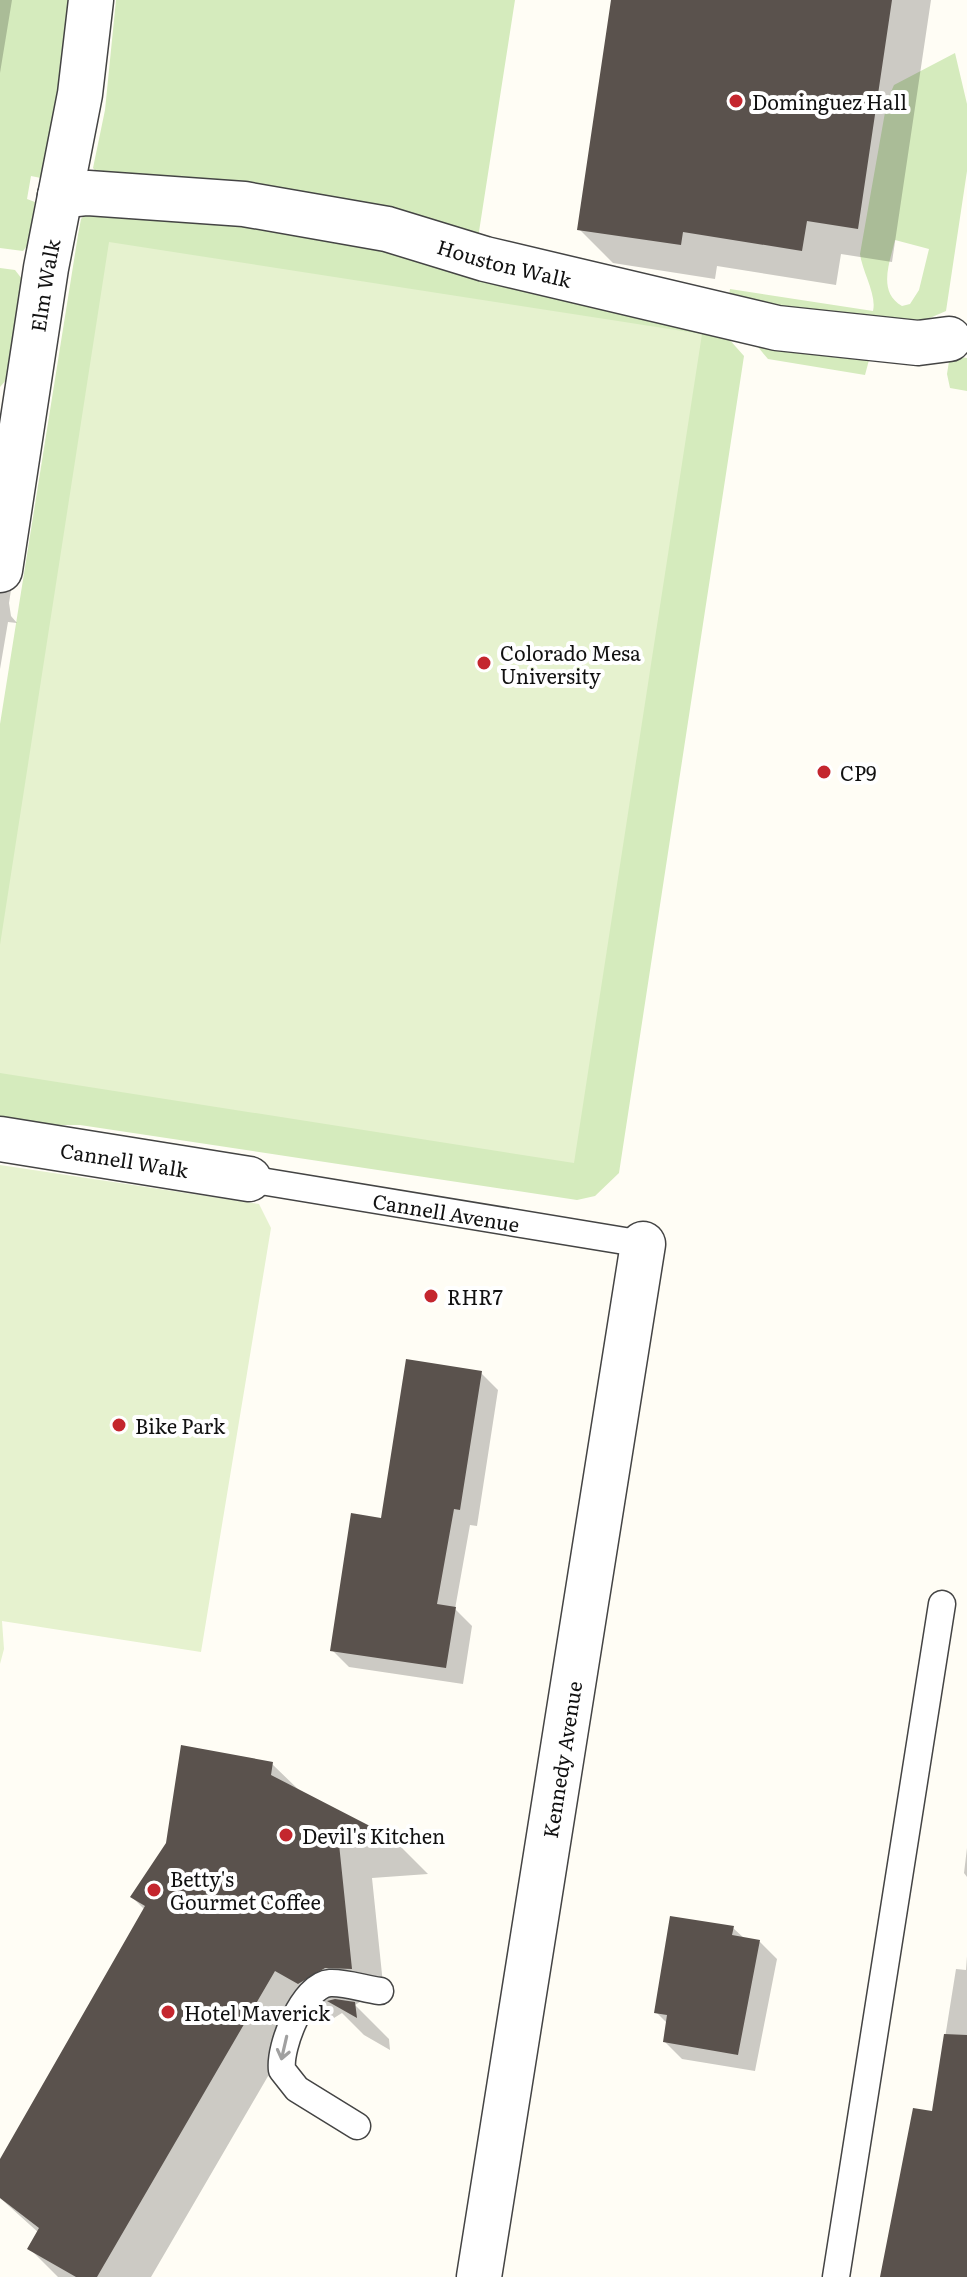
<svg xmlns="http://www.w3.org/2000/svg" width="967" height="2277" viewBox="0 0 967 2277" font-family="Literata,serif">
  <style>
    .green { fill: #d5ebbd; fill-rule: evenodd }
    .pitch { fill: #e6f2cf }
    .shadow { fill: #0003 }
    .building { fill: #5a524d }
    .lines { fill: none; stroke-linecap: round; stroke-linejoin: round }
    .lane-casing { stroke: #444; stroke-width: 29 }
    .street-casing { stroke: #444; stroke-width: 47 }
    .lane { stroke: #fff; stroke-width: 26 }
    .street { stroke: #fff; stroke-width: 44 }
    .oneway { stroke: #a0a0a0 }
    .poi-dot { fill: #c4262e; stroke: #fff; stroke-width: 3 }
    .labels { text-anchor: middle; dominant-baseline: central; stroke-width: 8; stroke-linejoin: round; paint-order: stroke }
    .poi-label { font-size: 20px; fill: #111; stroke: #fff; text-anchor: start }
    .street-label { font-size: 20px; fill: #111; stroke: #fff }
  </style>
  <rect width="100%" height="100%" fill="#fffdf5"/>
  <path class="green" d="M 0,0 L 69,0 L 60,92 L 41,178 L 31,176 L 27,199 L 35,202 L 28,245 L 23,251 L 0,248 Z
    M 116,0 L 515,0 L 478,238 L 101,177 L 93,168 L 105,110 Z
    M 955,53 L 967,104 L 967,171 L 946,311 L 916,324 L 800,313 L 729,297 L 730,289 L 873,311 C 877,295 862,271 860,254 L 887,101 L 894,85 ZM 895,240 L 929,249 L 919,290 L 910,304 L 902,306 C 877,292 890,262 895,240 Z
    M 89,210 L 256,219 L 712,320 L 744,356 L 619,1173 L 595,1196 L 577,1200 L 80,1125 L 37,1125 L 0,1121 L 0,724 L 78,235 L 81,219 Z
    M 0,268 L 15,270 L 22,279 L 7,379 L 0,387 Z
    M 741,327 L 873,345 L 865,375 L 768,359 Z
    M 950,355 L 967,358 L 967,391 L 950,388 L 947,374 Z"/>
  <path class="pitch" d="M 109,242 L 702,334 L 574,1163 L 0,1073 L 0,945 Z
    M 0,1165 L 259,1204 L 271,1228 L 201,1652 L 2,1621 L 4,1649 L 0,1664 Z"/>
  <path class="shadow" d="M 0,0 L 12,0 L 0,73 Z
    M 613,0 L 931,0 L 892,262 L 841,254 L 836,285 L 717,266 L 715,279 L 613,263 L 579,229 Z
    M 0,489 L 23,512 L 9,603 L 11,616 L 17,623 L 8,622 L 0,669 Z
    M 481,1373 L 498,1390 L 477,1526 L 470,1525 L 455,1609 L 472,1626 L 463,1684 L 349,1667 L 332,1650 L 383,1520 Z
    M 272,1764 L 301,1792 L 396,1842 L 428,1874 L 372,1878 L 385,2003 L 360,2002 L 355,2005 L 389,2039 L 390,2050 L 364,2035 L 342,2013 L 334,2018 L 310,2004 L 151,2277 L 58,2277 L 30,2249 L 39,2233 L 0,2198 L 0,2165 L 145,1910 L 132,1897 Z
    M 967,1848 L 967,1877 L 964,1873 Z
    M 733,1928 L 745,1939 L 760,1942 L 777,1959 L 755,2071 L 682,2059 L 665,2042 L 668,2024 L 656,2012 Z
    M 967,1956 L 967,2277 L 882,2277 L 933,2113 L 956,1969 L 966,1970 Z"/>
  <path class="building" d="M 611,0 L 892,0 L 858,229 L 807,221 L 802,251 L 683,232 L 681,245 L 577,230 Z
    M 406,1359 L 482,1371 L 460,1510 L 454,1509 L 437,1604 L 456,1607 L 446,1668 L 330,1651 L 351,1513 L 381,1518 Z
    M 181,1745 L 273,1762 L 271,1775 L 397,1840 L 339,1844 L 352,1969 L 325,1968 L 298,1984 L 275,1971 L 97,2277 L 76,2277 L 27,2249 L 39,2228 L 0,2198 L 0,2159 L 145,1906 L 130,1897 L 166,1843 Z
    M 670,1916 L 734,1926 L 732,1935 L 760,1940 L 738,2055 L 663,2042 L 667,2015 L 654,2013 Z
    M 335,1999 L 355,2002 L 357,2018 L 327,2001 Z
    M 944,2034 L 967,2035 L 967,2277 L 880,2277 L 913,2108 L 932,2111 Z"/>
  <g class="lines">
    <g class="lane-casing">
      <g id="lane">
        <path id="s1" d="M 249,1179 L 643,1244"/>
        <path d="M 357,2126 L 297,2089 L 282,2070 C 279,2047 303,1985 330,1983 C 345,1982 364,1989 380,1991"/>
        <path d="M 836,2277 L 942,1604"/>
      </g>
    </g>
    <g class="street-casing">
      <g id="street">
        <path id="s2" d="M 60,196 L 88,193 L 244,204 L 387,229 L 485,259 L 777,328 L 918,343 L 949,339"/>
        <path id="s3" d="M 0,570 L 46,268 L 80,94 L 91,0"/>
        <path id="s4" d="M 0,1139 L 249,1179"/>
        <path id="s5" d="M 479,2277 L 643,1244"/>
      </g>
    </g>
    <use href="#lane" class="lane"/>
    <use href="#street" class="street"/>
  </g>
  <defs><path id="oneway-shaft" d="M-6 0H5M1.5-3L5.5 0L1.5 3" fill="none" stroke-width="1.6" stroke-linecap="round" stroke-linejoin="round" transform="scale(2)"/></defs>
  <use class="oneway" href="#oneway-shaft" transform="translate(284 2048) rotate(103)"/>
  <g class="poi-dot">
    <circle cx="736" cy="101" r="8"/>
    <circle cx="484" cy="663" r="8"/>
    <circle cx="824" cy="772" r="8"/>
    <circle cx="431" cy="1296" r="8"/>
    <circle cx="119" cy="1425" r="8"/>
    <circle cx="286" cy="1835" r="8"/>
    <circle cx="154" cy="1890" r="8"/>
    <circle cx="168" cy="2012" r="8"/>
  </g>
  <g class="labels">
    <g class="poi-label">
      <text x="752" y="101">Dominguez Hall</text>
      <text x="500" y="652">Colorado Mesa<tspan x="500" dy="23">University</tspan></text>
      <text x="840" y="772">CP9</text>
      <text x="447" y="1296">RHR7</text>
      <text x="135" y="1425">Bike Park</text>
      <text x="302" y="1835">Devil's Kitchen</text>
      <text x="170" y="1878">Betty's<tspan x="170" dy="23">Gourmet Coffee</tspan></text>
      <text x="184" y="2012">Hotel Maverick</text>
    </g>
    <g class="street-label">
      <text stroke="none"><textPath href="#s2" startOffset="452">Houston Walk</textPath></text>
      <text stroke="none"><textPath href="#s3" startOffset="288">Elm Walk</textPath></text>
      <text stroke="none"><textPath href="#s4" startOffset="126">Cannell Walk</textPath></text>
      <text stroke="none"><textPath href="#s1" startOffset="200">Cannell Avenue</textPath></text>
      <text stroke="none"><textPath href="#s5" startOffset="524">Kennedy Avenue</textPath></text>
    </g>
  </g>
</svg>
